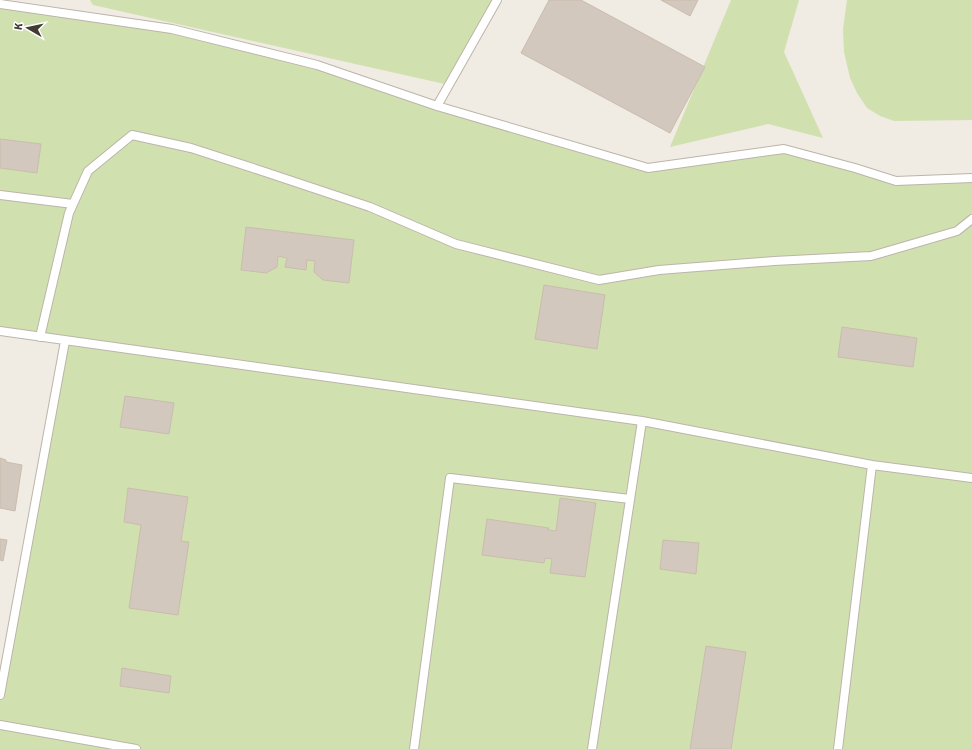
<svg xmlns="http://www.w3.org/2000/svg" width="972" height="749" viewBox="0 0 972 749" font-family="Signika,sans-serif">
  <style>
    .green { fill: #d0e1af }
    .building { fill: #d3c8bd; stroke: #cabcae }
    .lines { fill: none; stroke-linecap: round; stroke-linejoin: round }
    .lane-casing { stroke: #bdb4aa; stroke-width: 10 }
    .lane { stroke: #fff; stroke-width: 8 }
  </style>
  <rect width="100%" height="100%" fill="#f0ebe3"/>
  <path class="green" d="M 90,0 L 497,0 L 449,85 L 93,5 Z
    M 731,0 L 799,0 L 784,52 L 823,138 L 768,124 L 670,147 Z
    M 847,0 L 972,0 L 972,120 L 894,121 L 880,116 L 867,108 L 857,93 L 850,78 L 844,52 L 843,29 Z
    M 0,4 L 172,29 L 317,65 L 648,168 L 784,149 L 896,181 L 972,178 L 972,749 L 0,749 L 0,695 L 65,341 L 0,331 Z"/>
  <path class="building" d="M 549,0 L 581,0 L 705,67 L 670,133 L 521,53 Z
    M 661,0 L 698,0 L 690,16 Z
    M 0,139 L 41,144 L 37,173 L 0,168 Z
    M 246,227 L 354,240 L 349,283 L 323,280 L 314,272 L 315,261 L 307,260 L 306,270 L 285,267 L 287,258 L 278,256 L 277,267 L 266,273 L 241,270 Z
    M 544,285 L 605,295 L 597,349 L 535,339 Z
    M 842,327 L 917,338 L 913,367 L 838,357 Z
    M 125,396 L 174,403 L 169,434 L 120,427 Z
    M 0,458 L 6,460 L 6,462 L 22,465 L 15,511 L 0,508 Z
    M 128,488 L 188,497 L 181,541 L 189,542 L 178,615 L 129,608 L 141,525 L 124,522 Z
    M 560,498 L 596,503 L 585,577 L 550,573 L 552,559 L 545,558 L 544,563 L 482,555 L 487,519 L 549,528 L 548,530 L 556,531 Z
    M 0,539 L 7,540 L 3,561 L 0,560 Z
    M 663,540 L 699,543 L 696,574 L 660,569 Z
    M 706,646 L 746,652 L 731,749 L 690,749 Z
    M 122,668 L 171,676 L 169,693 L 120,686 Z"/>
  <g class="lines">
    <g class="lane-casing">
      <path id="lane" d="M 0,4 L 172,29 L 317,65 L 437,106 L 648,168 L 784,149 L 855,168 L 896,181 L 972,178
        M 437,106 L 497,0
        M 0,195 L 73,204
        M 0,331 L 642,421 L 872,465 L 972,478
        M 40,337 L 69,213 L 88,171 L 132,135 L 191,148 L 262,171 L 370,207 L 456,244 L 599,280 L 659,270 L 774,261 L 871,256 L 957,231 L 972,219
        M 0,695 L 65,341
        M 0,725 L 136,749
        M 414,749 L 450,478 L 630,499
        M 592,749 L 642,421
        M 838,749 L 872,465"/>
    </g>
    <use href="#lane" class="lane"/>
  </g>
  <g transform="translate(28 28) rotate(279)" stroke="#ffffff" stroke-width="3" paint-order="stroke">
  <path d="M0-3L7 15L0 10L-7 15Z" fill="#413b34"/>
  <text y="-6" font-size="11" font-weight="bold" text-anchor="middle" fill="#413b34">K</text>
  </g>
</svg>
